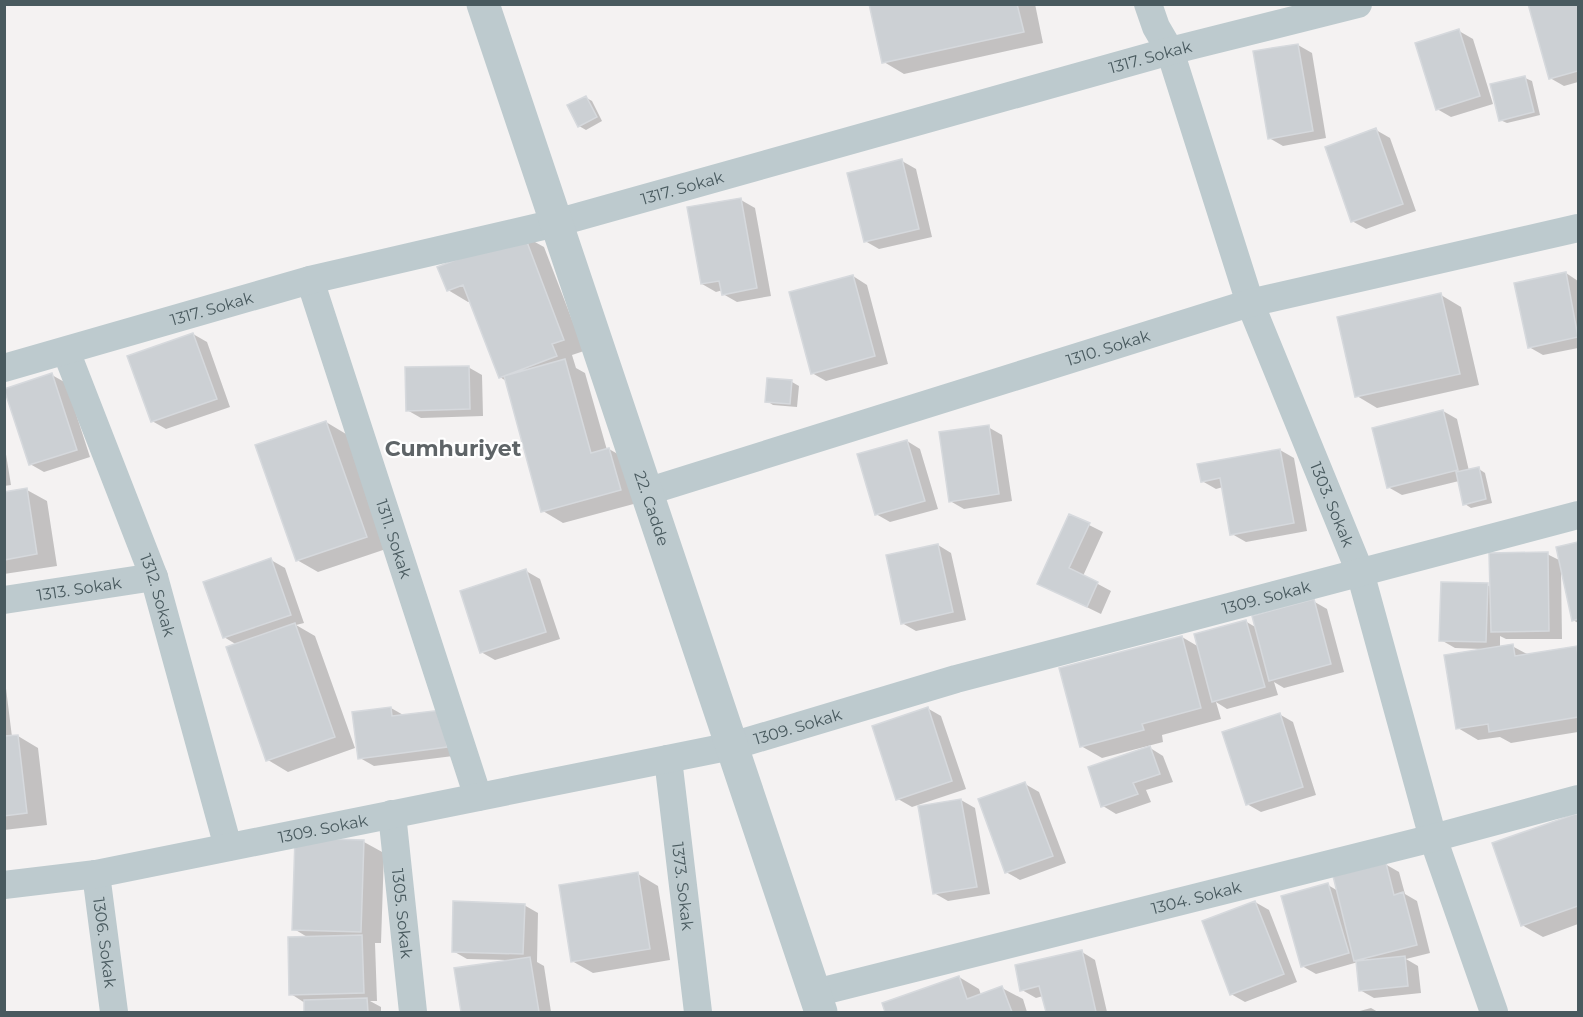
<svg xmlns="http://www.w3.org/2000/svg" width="1583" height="1017" viewBox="0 0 1583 1017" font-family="Montserrat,sans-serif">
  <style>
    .shadow { fill: #0003 }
    .building { fill: #ccd0d4; stroke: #d6d9dd; stroke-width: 1.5 }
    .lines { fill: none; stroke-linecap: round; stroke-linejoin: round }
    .minor { stroke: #bdcace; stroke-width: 28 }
    .tertiary { stroke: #bdcace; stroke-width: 33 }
    .labels { text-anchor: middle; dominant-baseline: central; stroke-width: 4.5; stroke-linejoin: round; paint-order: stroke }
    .street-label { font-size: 16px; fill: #495a5f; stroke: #fff }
    .district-label { font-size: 22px; font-weight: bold; fill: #5e6467; stroke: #fff }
  </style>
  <rect width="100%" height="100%" fill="#f4f2f2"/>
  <path class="shadow" d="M 871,4 L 1035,4 L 1043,43 L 904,74 L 884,62 Z
    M 1531,4 L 1578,4 L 1578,82 L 1564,86 L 1550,78 Z
    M 1459,31 L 1473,39 L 1493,104 L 1451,117 L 1437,109 Z
    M 1298,45 L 1312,53 L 1326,138 L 1283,146 L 1269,138 Z
    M 1525,78 L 1532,81 L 1540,115 L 1507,123 L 1500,120 Z
    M 585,97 L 592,101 L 602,121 L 586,130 L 579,126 Z
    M 1376,130 L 1390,138 L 1416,211 L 1366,229 L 1352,221 Z
    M 902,161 L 916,169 L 932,237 L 879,249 L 865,241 Z
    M 741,200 L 755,208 L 771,296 L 737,302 L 723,294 L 723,290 L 716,292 L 702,284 Z
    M 524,236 L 544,247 L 584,351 L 572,355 L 576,368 L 585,373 L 607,450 L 609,449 L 630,461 L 641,502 L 563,523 L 543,511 L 506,381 L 500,377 L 471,301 L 468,302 L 448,290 Z
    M 1566,273 L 1578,281 L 1578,348 L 1543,355 L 1529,347 Z
    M 853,276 L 867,285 L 888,364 L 826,381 L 812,373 Z
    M 1441,295 L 1461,307 L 1479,385 L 1377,408 L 1357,396 Z
    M 193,334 L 207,342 L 230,407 L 166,429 L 152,421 Z
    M 468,367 L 482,375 L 483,416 L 421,418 L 407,410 Z
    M 52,375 L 66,383 L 90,457 L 44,472 L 30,464 Z
    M 769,379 L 792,382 L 799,386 L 797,407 L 773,405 L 767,401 Z
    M 1443,411 L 1457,419 L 1469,471 L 1479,469 L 1485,473 L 1492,503 L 1471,508 L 1465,504 L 1459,481 L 1402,495 L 1388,487 Z
    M 326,422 L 346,434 L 386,549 L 318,572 L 297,560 Z
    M 988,427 L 1002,435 L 1012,501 L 964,509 L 950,501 Z
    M 907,441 L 920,449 L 938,509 L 890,522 L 876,514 Z
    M 4,442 L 11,485 L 4,486 Z
    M 1280,450 L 1294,458 L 1307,531 L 1246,542 L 1232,534 L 1223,487 L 1216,489 L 1202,481 Z
    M 27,490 L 47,501 L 57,566 L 4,574 L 4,493 Z
    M 1089,525 L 1103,532 L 1083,576 L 1111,591 L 1101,614 L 1039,584 Z
    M 1578,543 L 1578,623 L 1573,620 L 1561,571 L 1562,639 L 1506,639 L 1500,636 L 1500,648 L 1512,646 L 1529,655 L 1576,648 L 1578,649 L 1578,732 L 1511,743 L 1500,737 L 1478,740 L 1458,728 L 1482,649 L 1455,648 L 1441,640 L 1487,585 L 1491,587 L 1547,554 L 1561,561 L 1558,548 Z
    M 938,545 L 951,553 L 966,620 L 916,631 L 902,623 Z
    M 271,560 L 285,568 L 304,623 L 296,625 L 315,636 L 355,748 L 288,772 L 268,760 L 237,645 L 224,637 Z
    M 526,571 L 540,579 L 560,639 L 495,660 L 481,652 Z
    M 1313,601 L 1327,609 L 1344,672 L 1284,688 L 1274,682 L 1278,695 L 1227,709 L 1216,702 L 1221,719 L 1162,735 L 1163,742 L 1102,758 L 1081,746 L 1182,637 L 1199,647 L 1245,621 L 1257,628 Z
    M 4,672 L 12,737 L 18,736 L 38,748 L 47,825 L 4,830 Z
    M 391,708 L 405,716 L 461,755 L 374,766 L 360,758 Z
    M 927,708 L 941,716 L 966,789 L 912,807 L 898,799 Z
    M 1279,714 L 1293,722 L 1316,795 L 1261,812 L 1247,804 Z
    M 1147,746 L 1163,756 L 1173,782 L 1146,790 L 1151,802 L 1116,814 L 1103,806 L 1148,748 Z
    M 1025,784 L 1039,792 L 1066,863 L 1020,880 L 1006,872 Z
    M 961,800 L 975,808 L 990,894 L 948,901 L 934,893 Z
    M 1578,815 L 1578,924 L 1543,937 L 1522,925 L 1494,844 Z
    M 364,842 L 384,853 L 381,943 L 375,943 L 377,1001 L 370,1001 L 381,1007 L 381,1012 L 306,1012 L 305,1003 L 291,994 L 309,938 L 294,929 Z
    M 1385,864 L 1399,872 L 1405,894 L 1417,901 L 1430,953 L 1406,959 L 1418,966 L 1421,993 L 1374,998 L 1360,990 L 1358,962 L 1316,974 L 1302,966 L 1328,885 L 1338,891 Z
    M 638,874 L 658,886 L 670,960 L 593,973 L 572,961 Z
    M 1255,902 L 1269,910 L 1297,982 L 1245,1002 L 1231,994 Z
    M 524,905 L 538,913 L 537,962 L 544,966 L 551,1012 L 463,1012 L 456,970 L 507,962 L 507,960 L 467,959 L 453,951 Z
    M 1082,952 L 1095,960 L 1107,1012 L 1047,1012 L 1043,996 L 1036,998 L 1022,990 Z
    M 959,977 L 979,989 L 981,995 L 1002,988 L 1023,999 L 1027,1012 L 887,1012 L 884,1004 Z
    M 1371,1008 L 1378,1012 L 1356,1012 Z"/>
  <path class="building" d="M 869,4 L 1017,4 L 1024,32 L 882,63 Z
    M 1528,4 L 1578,4 L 1578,71 L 1549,79 Z
    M 1459,29 L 1480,96 L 1436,110 L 1415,43 Z
    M 1298,44 L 1313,131 L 1268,139 L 1253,51 Z
    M 1525,76 L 1534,112 L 1499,121 L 1490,84 Z
    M 586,96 L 597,117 L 578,127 L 567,105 Z
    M 1376,128 L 1403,204 L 1351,222 L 1325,147 Z
    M 902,159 L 919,229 L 864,242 L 847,173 Z
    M 741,198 L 757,288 L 722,295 L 719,281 L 701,284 L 687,207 Z
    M 524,234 L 564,340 L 552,344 L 557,356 L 499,378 L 463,285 L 447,291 L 437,267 Z
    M 1566,272 L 1578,337 L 1528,348 L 1514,283 Z
    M 853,275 L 875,356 L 811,374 L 789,292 Z
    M 1441,293 L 1460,374 L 1355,397 L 1337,317 Z
    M 193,333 L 217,399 L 151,422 L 127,356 Z
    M 565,359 L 591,453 L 609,448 L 621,490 L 541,512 L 504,376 Z
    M 469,366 L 470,409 L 406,411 L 405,367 Z
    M 52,373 L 77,450 L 29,465 L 4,389 Z
    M 767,378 L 792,380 L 790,404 L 765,402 Z
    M 1443,410 L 1458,470 L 1387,488 L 1372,428 Z
    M 326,421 L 367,537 L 296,561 L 255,445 Z
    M 989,425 L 999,494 L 949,502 L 939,432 Z
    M 907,440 L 925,501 L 875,515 L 857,454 Z
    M 1280,449 L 1294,523 L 1230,535 L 1220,478 L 1201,482 L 1197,464 Z
    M 1479,467 L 1486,499 L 1463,505 L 1456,472 Z
    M 27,488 L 37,554 L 4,560 L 4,492 Z
    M 1069,514 L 1090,523 L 1069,568 L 1098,582 L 1087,607 L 1037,584 Z
    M 1578,542 L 1578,619 L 1572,621 L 1556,547 Z
    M 938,544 L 953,612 L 901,624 L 886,555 Z
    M 1548,552 L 1549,631 L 1491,632 L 1489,553 Z
    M 271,558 L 291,615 L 223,638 L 203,582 Z
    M 526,569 L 546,632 L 480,653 L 460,591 Z
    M 1441,582 L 1488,583 L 1486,642 L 1439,641 Z
    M 1314,599 L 1331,664 L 1269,681 L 1252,616 Z
    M 1246,620 L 1265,687 L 1212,702 L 1194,634 Z
    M 295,623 L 335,737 L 266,761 L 226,647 Z
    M 1182,636 L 1201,708 L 1142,724 L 1144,730 L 1080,747 L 1059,668 Z
    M 1513,644 L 1515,656 L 1577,646 L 1578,658 L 1578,717 L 1489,732 L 1488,724 L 1456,729 L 1444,655 Z
    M 391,707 L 392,716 L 442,710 L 447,747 L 358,759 L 352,712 Z
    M 928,707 L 952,781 L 896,800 L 872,726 Z
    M 1280,713 L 1303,787 L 1246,805 L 1222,732 Z
    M 18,735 L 27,813 L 4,816 L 4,736 Z
    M 1150,746 L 1160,774 L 1133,783 L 1138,794 L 1101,807 L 1088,767 Z
    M 1025,782 L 1053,856 L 1005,873 L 978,799 Z
    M 961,799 L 977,887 L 933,894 L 918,806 Z
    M 1578,813 L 1578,906 L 1521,926 L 1492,843 Z
    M 295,838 L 364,840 L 361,932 L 292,930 Z
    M 1386,863 L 1394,895 L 1403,892 L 1417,945 L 1354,961 L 1333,876 Z
    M 638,872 L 650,949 L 571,962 L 559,885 Z
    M 1328,883 L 1349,953 L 1301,967 L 1281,896 Z
    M 453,901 L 525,904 L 523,954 L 452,952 Z
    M 1255,901 L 1284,974 L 1230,995 L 1202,921 Z
    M 362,935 L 364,993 L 289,995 L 288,937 Z
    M 1082,950 L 1096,1012 L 1046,1012 L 1039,986 L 1020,991 L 1015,965 Z
    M 1405,956 L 1408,986 L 1359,991 L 1356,961 Z
    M 530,957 L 539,1012 L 461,1012 L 454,968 Z
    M 959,976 L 967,999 L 1002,986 L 1012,1012 L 885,1012 L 882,1003 Z
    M 367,998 L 368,1012 L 304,1012 L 304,1000 Z"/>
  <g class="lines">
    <g class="minor">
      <path id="s1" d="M 1148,4 L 1156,27 L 1170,51 L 1250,303 L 1360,572 L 1433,838 L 1494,1012"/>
      <path id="s2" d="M 310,280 L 478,797"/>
      <path id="s3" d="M 66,351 L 154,577 L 228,847"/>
      <path id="s4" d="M 4,368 L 310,280 L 556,223 L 1170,51 L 1358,4"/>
      <path id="s5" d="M 646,492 L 1250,303 L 1578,228"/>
      <path id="s6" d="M 4,600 L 154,577"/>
      <path id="s7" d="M 668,759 L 698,1012"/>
      <path id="s8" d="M 392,814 L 413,1012"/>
      <path id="s9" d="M 96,874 L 114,1012"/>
      <path id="s10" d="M 4,885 L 96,874 L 732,746 L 956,679 L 1578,515"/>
      <path id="s11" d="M 815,993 L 1433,838 L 1578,799"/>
    </g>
    <path class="tertiary" id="s12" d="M 483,4 L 821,1012"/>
  </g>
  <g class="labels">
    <g class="street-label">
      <text stroke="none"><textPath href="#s4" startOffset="1188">1317. Sokak</textPath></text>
      <text stroke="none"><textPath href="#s4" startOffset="702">1317. Sokak</textPath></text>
      <text stroke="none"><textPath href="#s4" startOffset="216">1317. Sokak</textPath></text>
      <text stroke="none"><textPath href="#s5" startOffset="484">1310. Sokak</textPath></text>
      <text stroke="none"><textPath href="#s1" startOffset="534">1303. Sokak</textPath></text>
      <text stroke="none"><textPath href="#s12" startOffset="532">22. Cadde</textPath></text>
      <text stroke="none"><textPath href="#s2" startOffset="272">1311. Sokak</textPath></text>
      <text stroke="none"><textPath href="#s6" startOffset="76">1313. Sokak</textPath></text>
      <text stroke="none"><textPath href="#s3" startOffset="261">1312. Sokak</textPath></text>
      <text stroke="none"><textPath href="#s10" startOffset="1296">1309. Sokak</textPath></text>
      <text stroke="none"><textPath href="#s10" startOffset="810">1309. Sokak</textPath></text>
      <text stroke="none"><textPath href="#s10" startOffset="324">1309. Sokak</textPath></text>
      <text stroke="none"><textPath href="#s7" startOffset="128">1373. Sokak</textPath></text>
      <text stroke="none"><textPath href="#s11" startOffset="393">1304. Sokak</textPath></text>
      <text stroke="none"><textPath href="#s8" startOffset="100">1305. Sokak</textPath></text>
      <text stroke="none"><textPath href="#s9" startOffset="69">1306. Sokak</textPath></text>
    </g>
    <g class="district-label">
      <text x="453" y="448">Cumhuriyet</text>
    </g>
  </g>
  <rect width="1583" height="1017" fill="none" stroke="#495a5f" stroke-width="12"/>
</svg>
